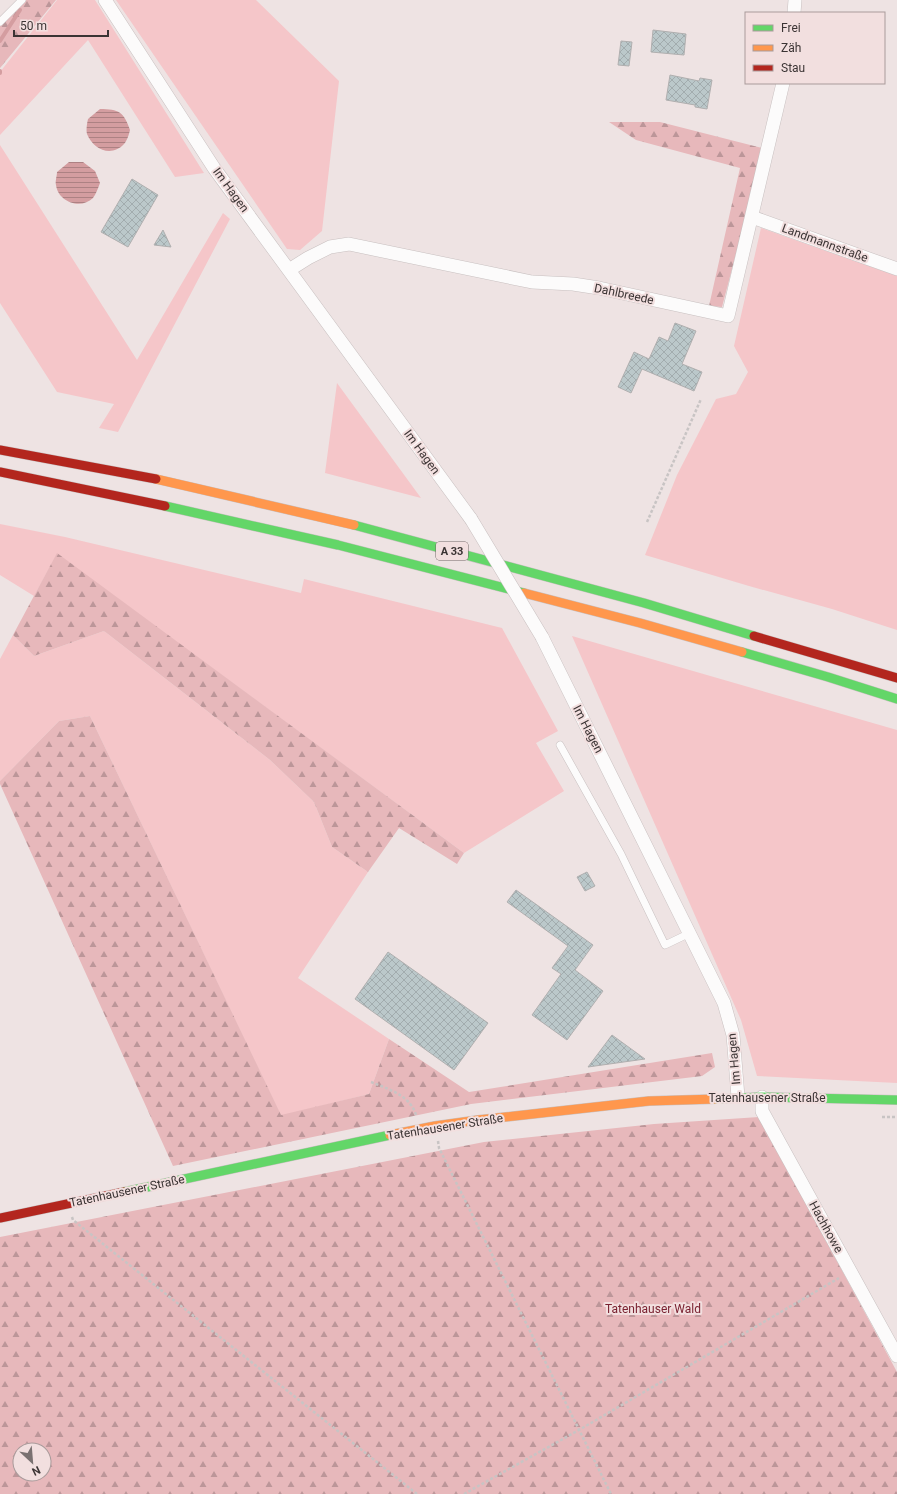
<svg xmlns="http://www.w3.org/2000/svg" width="897" height="1494" viewBox="0 0 897 1494" font-family="Roboto,sans-serif">
  <style>
    .grass { fill: #f5c6c9 }
    .forest { fill: url(#forest-firs); fill-rule: evenodd }
    .water { fill: url(#water-rules) }
    .lines { fill: none; stroke-linecap: round; stroke-linejoin: round }
    .stream { stroke: #d49da0; stroke-width: 4 }
    .building { fill: url(#building-cross-hatch); stroke: #b0afaf }
    .lane-casing { stroke: #c8c0c0; stroke-width: 8 }
    .street-casing { stroke: #c8c0c0; stroke-width: 14 }
    .fast-casing { stroke: #c8c0c0; stroke-width: 10 }
    .slow-casing { stroke: #c8c0c0; stroke-width: 10 }
    .jam-casing { stroke: #c8c0c0; stroke-width: 10 }
    .path { stroke: #c8c4c4; stroke-width: 2.5; stroke-dasharray: 3 2; stroke-linecap: butt }
    .lane { stroke: #fcfbfb; stroke-width: 7 }
    .street { stroke: #fcfbfb; stroke-width: 13 }
    .fast { stroke: #63d668; stroke-width: 9 }
    .slow { stroke: #ff974d; stroke-width: 9 }
    .jam { stroke: #b3261e; stroke-width: 9 }
    .street-bridge-casing { stroke: #c8c0c0; stroke-width: 14; stroke-linecap: butt }
    .street-bridge { stroke: #fcfbfb; stroke-width: 13 }
    .labels { text-anchor: middle; dominant-baseline: central; stroke-width: 4; stroke-linejoin: round; paint-order: stroke }
    .shield { fill: #f2dfdf; stroke: #726767; stroke-width: 1 }
    .shield-label { font-size: 11px; font-weight: bold; fill: #3b3434 }
    .street-label { font-size: 12px; fill: #3b3434; stroke: #f2dfdf }
    .park-label { font-size: 12px; fill: #7a2231; stroke: #f2dfdf }
  </style>
  <defs>
    <pattern id="forest-firs" width="22" height="20" patternUnits="userSpaceOnUse"><rect width="22" height="20" fill="#e7b8bb"/><path d="M5 1l3.5 6h-7zM16 11l3.5 6h-7z" fill="#bc9699"/></pattern>
    <pattern id="water-rules" width="6" height="5" patternUnits="userSpaceOnUse"><rect width="6" height="5" fill="#d49da0"/><path d="M0 2.5h6" fill="none" stroke="#ad8183"/></pattern>
    <pattern id="building-cross-hatch" width="8" height="8" patternUnits="userSpaceOnUse"><rect width="8" height="8" fill="#bbc8ca"/><path d="M0 0l8 8M0 8l8-8" fill="none" stroke="#a2acae"/></pattern>
  </defs>
  <rect width="100%" height="100%" fill="#eee3e3"/>
  <path class="grass" d="M 57,0 L 95,0 L 204,173 L 175,177 L 88,40 L 0,135 L 0,72 Z
    M 116,0 L 256,0 L 339,81 L 322,231 L 300,250 L 287,249 Z
    M 0,145 L 137,360 L 223,213 L 230,219 L 118,432 L 99,428 L 114,404 L 57,392 L 0,303 Z
    M 761,228 L 897,276 L 897,630 L 832,609 L 749,586 L 645,555 L 677,475 L 716,399 L 736,394 L 748,372 L 734,346 Z
    M 337,383 L 421,498 L 325,473 Z
    M 0,524 L 65,537 L 301,593 L 304,579 L 502,628 L 558,731 L 536,743 L 564,791 L 464,853 L 57,554 L 34,596 L 0,575 Z
    M 104,631 L 270,760 L 314,802 L 332,847 L 368,872 L 298,978 L 389,1039 L 369,1094 L 281,1116 L 90,716 L 59,721 L 0,781 L 0,659 L 13,635 L 34,656 Z
    M 572,636 L 897,730 L 897,1083 L 757,1076 L 741,1020 Z"/>
  <path class="forest" d="M 25,0 L 56,0 L 0,68 L 0,25 Z
    M 609,122 L 660,122 L 762,148 L 758,170 L 722,307 L 709,306 L 740,168 L 636,140 Z
    M 57,553 L 464,853 L 457,864 L 399,828 L 368,872 L 332,847 L 314,802 L 270,760 L 104,631 L 34,656 L 13,635 Z
    M 90,716 L 281,1115 L 369,1094 L 389,1039 L 469,1092 L 712,1053 L 715,1067 L 702,1076 L 471,1104 L 173,1166 L 0,784 L 0,781 L 59,721 Z
    M 759,1117 L 897,1372 L 897,1494 L 0,1494 L 0,1237 L 484,1142 L 654,1124 ZM 20,1450 L 44,1450 L 44,1474 L 20,1474 Z"/>
  <path class="water" d="M 100,109 C 119,109 124,112 130,130 C 129,134 127,141 124,144 C 111,158 93,149 87,134 C 86,130 87,123 88,119 Z
    M 69,162 L 83,162 L 95,171 L 100,183 C 98,188 96,194 93,198 C 81,210 58,202 56,185 C 55,181 57,176 57,172 Z"/>
  <g class="lines">
    <path class="stream" d="M 0,41 L 20,10
      M 0,71 L 0,73"/>
  </g>
  <path class="building" d="M 653,30 L 686,34 L 684,55 L 651,52 Z
    M 621,41 L 632,42 L 629,66 L 618,65 Z
    M 670,75 L 699,81 L 700,78 L 712,80 L 707,109 L 695,107 L 695,105 L 666,100 Z
    M 132,179 L 158,195 L 128,247 L 101,232 Z
    M 163,230 L 171,247 L 154,245 Z
    M 675,323 L 696,331 L 682,364 L 702,372 L 694,391 L 642,369 L 631,393 L 618,387 L 634,352 L 649,359 L 659,337 L 668,341 Z
    M 587,872 L 595,886 L 585,891 L 577,877 Z
    M 516,890 L 593,945 L 575,970 L 603,991 L 567,1040 L 532,1015 L 561,974 L 552,968 L 568,946 L 507,902 Z
    M 388,952 L 488,1023 L 454,1070 L 355,999 Z
    M 612,1035 L 645,1059 L 588,1067 Z"/>
  <g class="lines">
    <g class="lane-casing">
      <path id="lane" d="M 0,22 L 22,0
        M 560,745 L 621,854 L 665,945 L 690,933"/>
    </g>
    <g class="street-casing">
      <path id="street" d="M 105,0 L 214,168 L 471,519
        M 794,13 L 795,0
        M 752,217 L 897,269
        M 289,270 L 308,258 L 330,247 L 349,244 L 532,282 L 573,284 L 599,288 L 728,316 L 783,83
        M 542,637 L 724,1003 L 733,1035 L 738,1097
        M 762,1097 L 762,1111 L 897,1356"/>
    </g>
    <g class="fast-casing">
      <path id="fast" d="M 165,506 L 338,545 L 524,593
        M 354,525 L 644,603 L 754,636
        M 742,652 L 828,677 L 897,699
        M 716,1099 L 762,1097 L 897,1100
        M 124,1192 L 390,1135"/>
    </g>
    <g class="slow-casing">
      <path id="slow" d="M 156,479 L 354,525
        M 524,593 L 640,623 L 742,652
        M 390,1135 L 435,1126 L 478,1120 L 649,1101 L 716,1099"/>
    </g>
    <g class="jam-casing">
      <path id="jam" d="M 0,450 L 156,479
        M 0,472 L 165,506
        M 754,636 L 897,678
        M 0,1218 L 124,1192"/>
    </g>
    <path class="path" d="M 647,522 L 701,399
      M 371,1082 C 388,1089 410,1095 416,1115
      M 882,1117 L 897,1117
      M 438,1141 L 439,1148 L 611,1494
      M 72,1217 L 73,1220 L 417,1494
      M 464,1494 L 579,1430 L 839,1278"/>
    <use href="#lane" class="lane"/>
    <use href="#street" class="street"/>
    <use href="#fast" class="fast"/>
    <use href="#slow" class="slow"/>
    <use href="#jam" class="jam"/>
    <g class="street-bridge-casing">
      <path id="street-bridge" d="M 471,519 L 542,637"/>
    </g>
    <use href="#street-bridge" class="street-bridge"/>
  </g>
  <g class="labels">
    <rect class="shield" x="436" y="542" width="32" height="18" rx="3"/>
    <g class="shield-label">
      <text x="452" y="551">A 33</text>
    </g>
    <g class="street-label">
      <text transform="translate(231 190) rotate(54)">Im Hagen</text>
      <text transform="translate(825 243) rotate(20)">Landmannstraße</text>
      <text transform="translate(624 294) rotate(12)">Dahlbreede</text>
      <text transform="translate(422 452) rotate(54)">Im Hagen</text>
      <text transform="translate(588 729) rotate(63)">Im Hagen</text>
      <text transform="translate(734 1059) rotate(-95)">Im Hagen</text>
      <text x="767" y="1098">Tatenhausener Straße</text>
      <text transform="translate(445 1127) rotate(-9)">Tatenhausener Straße</text>
      <text transform="translate(127 1191) rotate(-12)">Tatenhausener Straße</text>
      <text transform="translate(826 1227) rotate(61)">Hachhowe</text>
    </g>
    <g class="park-label">
      <text x="653" y="1309">Tatenhauser Wald</text>
    </g>
  </g>
  <rect x="745" y="12" width="140" height="72" fill="#f2dfdf" stroke="#a99b9b"/>
  <rect x="753" y="25" width="20" height="6" fill="#63d668" stroke="#a99b9b"/>
  <text x="781" y="32" font-size="12" fill="#3b3434">Frei</text>
  <rect x="753" y="45" width="20" height="6" fill="#ff974d" stroke="#a99b9b"/>
  <text x="781" y="52" font-size="12" fill="#3b3434">Zäh</text>
  <rect x="753" y="65" width="20" height="6" fill="#b3261e" stroke="#a99b9b"/>
  <text x="781" y="72" font-size="12" fill="#3b3434">Stau</text>
  <g transform="translate(32 1462) rotate(154)"><circle r="19" fill="#f2dfdf" stroke="#a99b9b"/>
  <path d="M0-3L7 15L0 10L-7 15Z" fill="#7a7171"/>
  <text y="-6" font-size="11" font-weight="bold" text-anchor="middle" fill="#3b3434">N</text>
  </g>
  <path d="M14 30v6h94v-6" fill="none" stroke="#3b3434" stroke-width="2"/>
  <text x="20" y="30" font-size="12" fill="#3b3434" stroke="#f2dfdf" stroke-width="3" paint-order="stroke">50 m</text>
</svg>
